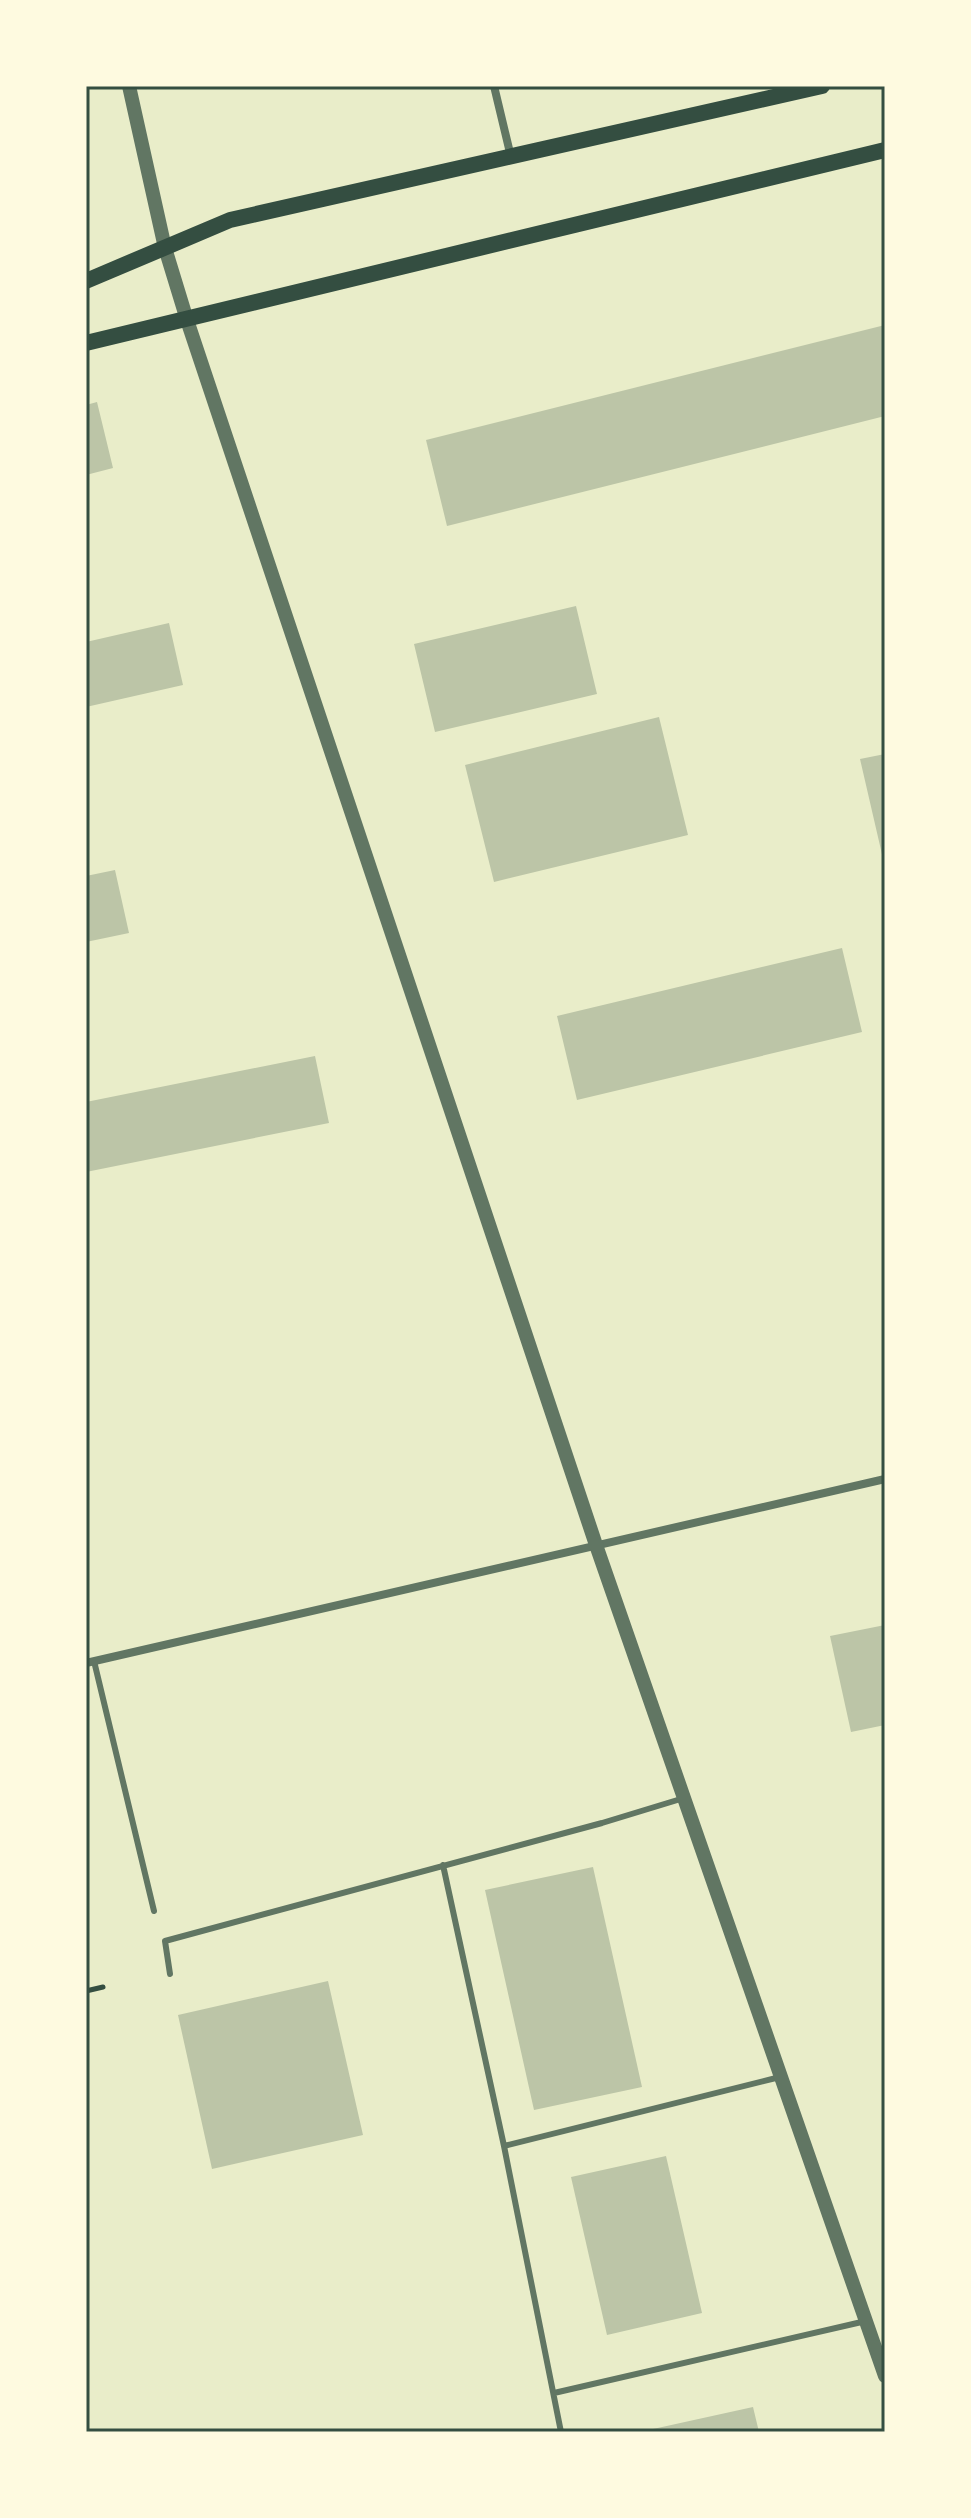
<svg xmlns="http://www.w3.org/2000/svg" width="971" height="2518" viewBox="0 0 971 2518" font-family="Raleway,sans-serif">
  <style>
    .building { fill: #bcc5a7 }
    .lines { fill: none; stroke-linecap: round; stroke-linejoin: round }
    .path { stroke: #344e41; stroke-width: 5 }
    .service { stroke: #617663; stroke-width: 6 }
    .minor { stroke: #617663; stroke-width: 8 }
    .tertiary { stroke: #617663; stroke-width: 14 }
    .secondary { stroke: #344e41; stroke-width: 16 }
    .neatline { fill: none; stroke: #344e41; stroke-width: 3 }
  </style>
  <rect width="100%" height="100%" fill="#e9edc9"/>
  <path class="building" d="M 885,325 L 885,416 L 447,526 L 426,440 Z
    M 97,402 L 113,468 L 86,475 L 86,405 Z
    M 576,606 L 597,694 L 435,732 L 414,644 Z
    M 169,623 L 183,685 L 86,707 L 86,642 Z
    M 659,717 L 688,835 L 494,882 L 465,765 Z
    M 885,754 L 885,863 L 884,863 L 860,759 Z
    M 115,870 L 129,933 L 86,942 L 86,876 Z
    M 842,948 L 862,1032 L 577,1100 L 557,1016 Z
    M 315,1056 L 329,1123 L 86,1172 L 86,1102 Z
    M 885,1625 L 885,1725 L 851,1732 L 830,1636 Z
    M 593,1867 L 642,2087 L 534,2110 L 485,1890 Z
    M 328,1981 L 363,2135 L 212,2169 L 178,2015 Z
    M 666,2156 L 702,2313 L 607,2335 L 571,2177 Z
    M 753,2407 L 759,2432 L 645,2432 L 644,2431 Z"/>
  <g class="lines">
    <path class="path" d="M 86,1991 L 103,1987"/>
    <path class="service" d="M 94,1661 L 154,1911
      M 443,1865 L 504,2146 L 561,2432
      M 170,1974 L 165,1941 L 602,1823 L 684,1798
      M 504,2146 L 780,2077
      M 554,2393 L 866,2321"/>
    <path class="minor" d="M 494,86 L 511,157
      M 86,1663 L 885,1479"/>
    <path class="tertiary" d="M 129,86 L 165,248 L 187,320 L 596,1545 L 885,2376"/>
    <path class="secondary" d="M 86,281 L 230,220 L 822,86
      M 86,343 L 885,150"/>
  </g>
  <rect width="971" height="2518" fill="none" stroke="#fefae0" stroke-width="176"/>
  <rect x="88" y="88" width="795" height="2342" class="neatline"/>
</svg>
